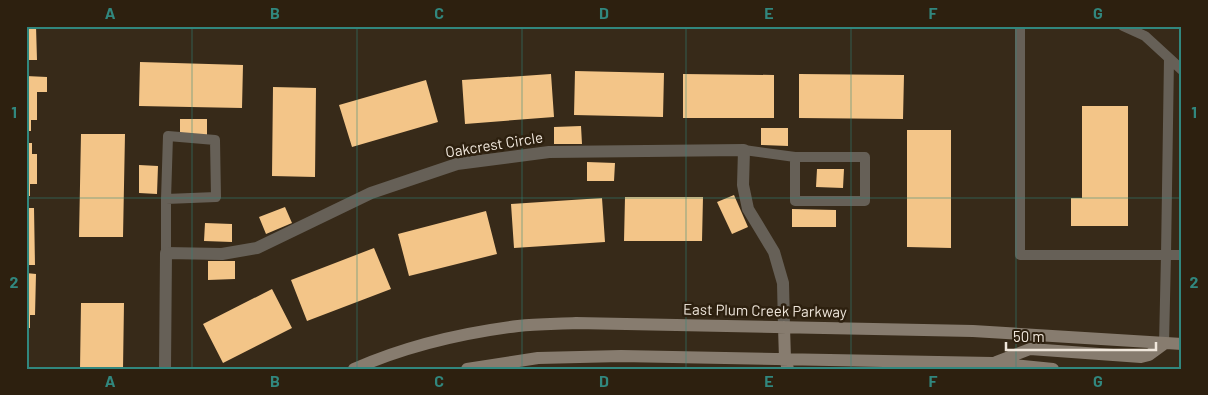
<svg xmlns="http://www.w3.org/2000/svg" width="1208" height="395" viewBox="0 0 1208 395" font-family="Barlow,sans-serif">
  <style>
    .building { fill: #f3c588 }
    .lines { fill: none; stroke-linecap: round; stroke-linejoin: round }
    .lane { stroke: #666057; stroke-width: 10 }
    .street { stroke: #666057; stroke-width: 12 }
    .secondary { stroke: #877c6f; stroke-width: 12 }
    .grid { fill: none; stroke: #31877e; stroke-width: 1; stroke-opacity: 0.55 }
    .labels { text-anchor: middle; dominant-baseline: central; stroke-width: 5; stroke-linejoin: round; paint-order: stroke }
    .street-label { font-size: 15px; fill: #f0e7dc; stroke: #2d200f }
    .neatline { fill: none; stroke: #31877e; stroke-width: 2 }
    .grid-label { font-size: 16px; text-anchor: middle; font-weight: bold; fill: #31877e }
  </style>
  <rect width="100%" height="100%" fill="#372a19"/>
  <path class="building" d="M 26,26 L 36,26 L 37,60 L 26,60 Z
    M 140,62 L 243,65 L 242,108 L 139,106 Z
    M 575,71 L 664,73 L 663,117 L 574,115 Z
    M 551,74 L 554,117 L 465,124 L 462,80 Z
    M 683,74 L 774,75 L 774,118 L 683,118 Z
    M 799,74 L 904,75 L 903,119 L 799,118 Z
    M 26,76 L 47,77 L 47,92 L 37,92 L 37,120 L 31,120 L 31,131 L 26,131 Z
    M 426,80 L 438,122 L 352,147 L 339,105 Z
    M 273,87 L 316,88 L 315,177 L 272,176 Z
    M 1082,106 L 1128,106 L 1128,226 L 1071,226 L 1071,198 L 1082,198 Z
    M 180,119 L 207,119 L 207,137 L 180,137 Z
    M 581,126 L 582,144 L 554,144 L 554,127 Z
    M 761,128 L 788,128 L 788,146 L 761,145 Z
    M 907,130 L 951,130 L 951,248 L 907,247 Z
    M 81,134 L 125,134 L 123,237 L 79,237 Z
    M 26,143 L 32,143 L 32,154 L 37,154 L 37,184 L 30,184 L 30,196 L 26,196 Z
    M 587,162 L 615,163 L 614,181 L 587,181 Z
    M 139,165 L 158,166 L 157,194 L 139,193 Z
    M 817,169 L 844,169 L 843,188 L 816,187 Z
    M 734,195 L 748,227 L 732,234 L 717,202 Z
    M 625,197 L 703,197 L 702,241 L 624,241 Z
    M 602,198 L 605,242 L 514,248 L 511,204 Z
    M 285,207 L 292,223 L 266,234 L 259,217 Z
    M 26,208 L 34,208 L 35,265 L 26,265 Z
    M 792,209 L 836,210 L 836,227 L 792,227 Z
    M 486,211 L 497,254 L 409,276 L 398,234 Z
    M 205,223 L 232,224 L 232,242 L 204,241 Z
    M 374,248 L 391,289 L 307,321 L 291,280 Z
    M 208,261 L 235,261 L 235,279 L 208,280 Z
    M 26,273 L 36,274 L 35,315 L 30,315 L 30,328 L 26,328 Z
    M 272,289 L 292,328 L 223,363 L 203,324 Z
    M 81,303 L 124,303 L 123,369 L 80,369 Z"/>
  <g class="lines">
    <path class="lane" d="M 1020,26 L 1020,255 L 1166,255 L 1169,58 L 1145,36 L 1123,26
      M 1169,58 L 1182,70
      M 168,136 L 215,140 L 216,197 L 166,199 Z
      M 744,150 L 795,157 L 865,157 L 865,201 L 795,201 L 795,157
      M 166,199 L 166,253
      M 1164,344 L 1166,255 L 1182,255"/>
    <path class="street" d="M 165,369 L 166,253 L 222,254 L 257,248 L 371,193 L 457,164 L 549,152 L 744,150 L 743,185 L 748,209 L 774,252 L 783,283 L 784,327"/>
    <path class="secondary" d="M 784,327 L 785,359 L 788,369
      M 996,362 L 1030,349 L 1141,357 L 1149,355 L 1164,344
      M 354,369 C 406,346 462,333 518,326 C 537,324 557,324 576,323 L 973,331 L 1182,344
      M 467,369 L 538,358 L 621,356 L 992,363 L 1053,369"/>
  </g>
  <path class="grid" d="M 192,26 L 192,369M 357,26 L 357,369M 522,26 L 522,369M 686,26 L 686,369M 851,26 L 851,369M 1016,26 L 1016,369M 26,198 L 1182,198"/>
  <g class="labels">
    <g class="street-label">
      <text transform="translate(494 144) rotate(-9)">Oakcrest Circle</text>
      <text transform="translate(765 310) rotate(1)">East Plum Creek Parkway</text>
    </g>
  </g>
  <rect width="1208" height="395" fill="none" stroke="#2d200f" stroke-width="55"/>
  <path d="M1006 342v8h150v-8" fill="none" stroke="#f0e7dc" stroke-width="2.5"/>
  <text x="1013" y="342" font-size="15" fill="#f0e7dc" stroke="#2d200f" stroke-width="4" paint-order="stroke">50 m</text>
  <rect x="28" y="28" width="1152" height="340" class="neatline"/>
  <g class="grid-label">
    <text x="110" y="19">A</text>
    <text x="275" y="19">B</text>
    <text x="439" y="19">C</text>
    <text x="604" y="19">D</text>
    <text x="769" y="19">E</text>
    <text x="933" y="19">F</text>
    <text x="1098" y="19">G</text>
    <text x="14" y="118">1</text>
    <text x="1194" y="118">1</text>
    <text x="14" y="288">2</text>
    <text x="1194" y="288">2</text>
    <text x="110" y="387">A</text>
    <text x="275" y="387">B</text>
    <text x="439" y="387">C</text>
    <text x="604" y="387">D</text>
    <text x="769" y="387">E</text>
    <text x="933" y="387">F</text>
    <text x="1098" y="387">G</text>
  </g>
</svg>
